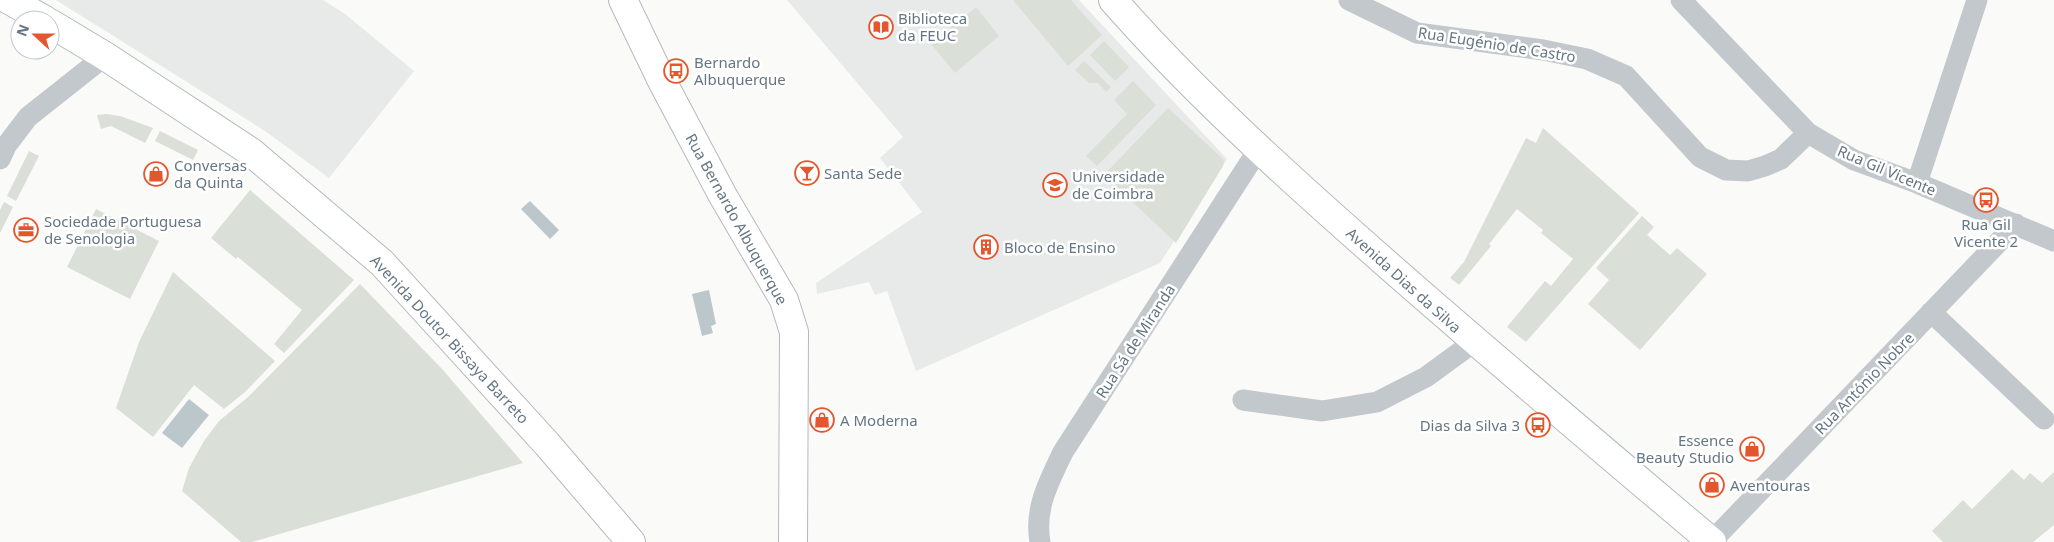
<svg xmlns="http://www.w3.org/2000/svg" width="2054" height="542" viewBox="0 0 2054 542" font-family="'Noto Sans',sans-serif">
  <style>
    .built { fill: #e8e9e9 }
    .green { fill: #dadfd7 }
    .water { fill: #bbc7cb }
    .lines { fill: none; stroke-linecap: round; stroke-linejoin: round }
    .secondary-casing { stroke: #b3babf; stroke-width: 30 }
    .street { stroke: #c3c8cc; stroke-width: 21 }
    .secondary { stroke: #fff; stroke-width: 28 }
    .labels { text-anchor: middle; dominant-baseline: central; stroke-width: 5; stroke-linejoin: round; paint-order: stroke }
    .poi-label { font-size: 15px; fill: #657683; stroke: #fff; text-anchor: start }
    .street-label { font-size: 15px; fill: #657683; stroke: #fff }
  </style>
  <rect width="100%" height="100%" fill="#fafaf8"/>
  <path class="built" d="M 56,0 L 323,0 L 345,14 L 414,71 L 329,178 L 265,131 Z
    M 787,0 L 1079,0 L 1227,159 L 1160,263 L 916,371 L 887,291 L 875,295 L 869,282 L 817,294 L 816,283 L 922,212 L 880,158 L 903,137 Z"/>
  <path class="green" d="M 1013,0 L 1071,0 L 1102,35 L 1068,66 Z
    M 976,7 L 999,36 L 955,73 L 931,44 Z
    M 1104,41 L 1129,67 L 1115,81 L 1090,55 Z
    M 1084,61 L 1111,87 L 1106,92 L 1098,83 L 1089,83 L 1075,70 Z
    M 1133,81 L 1156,105 L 1097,166 L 1086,156 L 1127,114 L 1114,100 Z
    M 1168,108 L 1224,160 L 1223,166 L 1176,243 L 1104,175 Z
    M 106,114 L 120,116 L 153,128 L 145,143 L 111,126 L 101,129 L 97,115 Z
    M 1543,128 L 1639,213 L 1526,342 L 1507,327 L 1545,281 L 1551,286 L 1573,259 L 1541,233 L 1543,230 L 1517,209 L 1489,244 L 1491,246 L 1459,285 L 1450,278 L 1464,262 L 1526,138 L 1536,143 Z
    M 160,131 L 198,150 L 193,160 L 155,141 Z
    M 29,151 L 39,156 L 16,201 L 7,196 Z
    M 250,190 L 354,280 L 284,353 L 274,344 L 302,310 L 238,257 L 236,259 L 211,238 Z
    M 4,202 L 13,207 L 0,233 L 0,210 Z
    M 96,209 L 159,241 L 130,299 L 67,267 Z
    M 1642,216 L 1654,227 L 1647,235 L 1670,255 L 1677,248 L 1707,274 L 1640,350 L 1588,304 L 1609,280 L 1596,268 Z
    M 173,272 L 275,361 L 245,392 L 224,409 L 194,385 L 153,437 L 116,408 L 139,342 Z
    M 360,284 L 443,370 L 523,463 L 252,542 L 241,542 L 182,491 L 189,468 L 204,441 L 219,421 L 248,397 Z
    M 2012,469 L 2024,480 L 2030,473 L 2042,483 L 2054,472 L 2054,525 L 2033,542 L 1943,542 L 1932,531 L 1963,500 L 1972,509 Z"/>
  <path class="water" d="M 530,201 L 559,230 L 550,239 L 521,209 Z
    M 709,290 L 716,324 L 711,326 L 713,333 L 702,336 L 692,294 Z
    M 189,399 L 209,415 L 182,448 L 162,433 Z"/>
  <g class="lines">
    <g class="secondary-casing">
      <path id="secondary" d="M 9,0 L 45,20
        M 623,0 L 662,81 L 723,196 L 784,300 L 794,332 L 793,542
        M 1113,0 C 1190,88 1276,166 1363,243 C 1478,345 1595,443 1712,542
        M 50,23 L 105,56 L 251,152 L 382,263 L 547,444 L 631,542"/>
    </g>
    <path class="street" d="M 1349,0 L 1417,33 L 1543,50 L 1587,59 L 1626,76 L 1700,157 L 1726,170 L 1748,171 L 1765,166 L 1781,159 L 1808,133
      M 1681,0 L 1808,133 L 1854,160 L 1917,183 L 2054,241
      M 0,159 L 6,146 L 28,117 L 105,56
      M 1917,183 L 1977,0
      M 1931,312 L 2044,419
      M 1243,400 L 1322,411 L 1377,402 L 1426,377 L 1474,342
      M 1040,542 C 1034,508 1049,482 1063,452 L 1258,150
      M 1711,542 L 2016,224"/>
    <use href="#secondary" class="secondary"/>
  </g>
  <defs>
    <g id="library-ring" transform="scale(1.25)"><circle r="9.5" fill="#fff" stroke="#e4572e" stroke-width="1.5"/><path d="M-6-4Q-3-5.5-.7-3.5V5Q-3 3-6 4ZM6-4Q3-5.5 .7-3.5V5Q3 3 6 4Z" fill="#e4572e"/></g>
    <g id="bus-ring" transform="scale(1.25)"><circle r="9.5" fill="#fff" stroke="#e4572e" stroke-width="1.5"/><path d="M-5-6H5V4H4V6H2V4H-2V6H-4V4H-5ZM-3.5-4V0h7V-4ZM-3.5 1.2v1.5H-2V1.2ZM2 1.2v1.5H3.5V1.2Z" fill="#e4572e"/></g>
    <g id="bar-ring" transform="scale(1.25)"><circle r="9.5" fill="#fff" stroke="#e4572e" stroke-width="1.5"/><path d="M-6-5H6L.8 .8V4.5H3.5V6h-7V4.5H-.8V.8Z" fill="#e4572e"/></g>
    <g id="shop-ring" transform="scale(1.25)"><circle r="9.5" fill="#fff" stroke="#e4572e" stroke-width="1.5"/><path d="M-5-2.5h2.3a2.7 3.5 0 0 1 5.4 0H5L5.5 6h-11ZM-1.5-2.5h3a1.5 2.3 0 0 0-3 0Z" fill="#e4572e"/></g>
    <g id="university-ring" transform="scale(1.25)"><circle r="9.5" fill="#fff" stroke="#e4572e" stroke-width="1.5"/><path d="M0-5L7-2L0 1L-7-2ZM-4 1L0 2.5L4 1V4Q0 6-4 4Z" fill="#e4572e"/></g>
    <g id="office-ring" transform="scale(1.25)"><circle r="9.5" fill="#fff" stroke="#e4572e" stroke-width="1.5"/><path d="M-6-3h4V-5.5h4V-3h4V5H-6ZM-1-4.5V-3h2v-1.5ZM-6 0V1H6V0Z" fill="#e4572e"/></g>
    <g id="building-ring" transform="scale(1.25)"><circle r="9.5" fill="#fff" stroke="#e4572e" stroke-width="1.5"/><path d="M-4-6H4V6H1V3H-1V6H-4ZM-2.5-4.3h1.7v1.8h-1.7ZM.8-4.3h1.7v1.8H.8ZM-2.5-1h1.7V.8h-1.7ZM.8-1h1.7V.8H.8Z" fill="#e4572e"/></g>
  </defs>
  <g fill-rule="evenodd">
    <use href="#library-ring" x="881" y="27"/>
    <use href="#bus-ring" x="676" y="71"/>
    <use href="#bar-ring" x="807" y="173"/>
    <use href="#shop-ring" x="156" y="174"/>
    <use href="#university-ring" x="1055" y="185"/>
    <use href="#bus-ring" x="1986" y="200"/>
    <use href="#office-ring" x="26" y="230"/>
    <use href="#building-ring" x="986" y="247"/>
    <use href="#shop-ring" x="822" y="420"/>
    <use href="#bus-ring" x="1538" y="425"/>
    <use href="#shop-ring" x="1752" y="449"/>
    <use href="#shop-ring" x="1712" y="485"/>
  </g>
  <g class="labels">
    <g class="poi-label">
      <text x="898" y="18">Biblioteca<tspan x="898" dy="17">da FEUC</tspan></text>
      <text x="694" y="62">Bernardo<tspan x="694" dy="17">Albuquerque</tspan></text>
      <text x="174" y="165">Conversas<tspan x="174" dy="17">da Quinta</tspan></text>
      <text x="824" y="173">Santa Sede</text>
      <text x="1072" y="176">Universidade<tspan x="1072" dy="17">de Coimbra</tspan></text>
      <text x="44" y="221">Sociedade Portuguesa<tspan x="44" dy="17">de Senologia</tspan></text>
      <text x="1986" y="224" text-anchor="middle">Rua Gil<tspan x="1986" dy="17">Vicente 2</tspan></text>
      <text x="1004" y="247">Bloco de Ensino</text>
      <text x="840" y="420">A Moderna</text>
      <text x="1520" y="425" text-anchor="end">Dias da Silva 3</text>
      <text x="1734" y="440" text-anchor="end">Essence<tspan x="1734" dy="17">Beauty Studio</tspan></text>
      <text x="1730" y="485">Aventouras</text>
    </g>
    <g class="street-label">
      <text transform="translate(1497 44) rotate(9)">Rua Eugénio de Castro</text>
      <text transform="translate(1887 170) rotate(23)">Rua Gil Vicente</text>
      <text transform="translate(737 219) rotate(61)">Rua Bernardo Albuquerque</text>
      <text transform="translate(1404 280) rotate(42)">Avenida Dias da Silva</text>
      <text transform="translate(450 339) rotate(47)">Avenida Doutor Bissaya Barreto</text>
      <text transform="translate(1135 341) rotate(-57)">Rua Sá de Miranda</text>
      <text transform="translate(1864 383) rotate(-46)">Rua António Nobre</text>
    </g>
  </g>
  <g transform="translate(35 35) rotate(291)"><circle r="24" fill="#ffffff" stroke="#c1c8cd"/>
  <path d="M0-4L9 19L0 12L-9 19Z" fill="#e4572e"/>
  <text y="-8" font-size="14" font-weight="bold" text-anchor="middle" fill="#657683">N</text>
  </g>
</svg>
